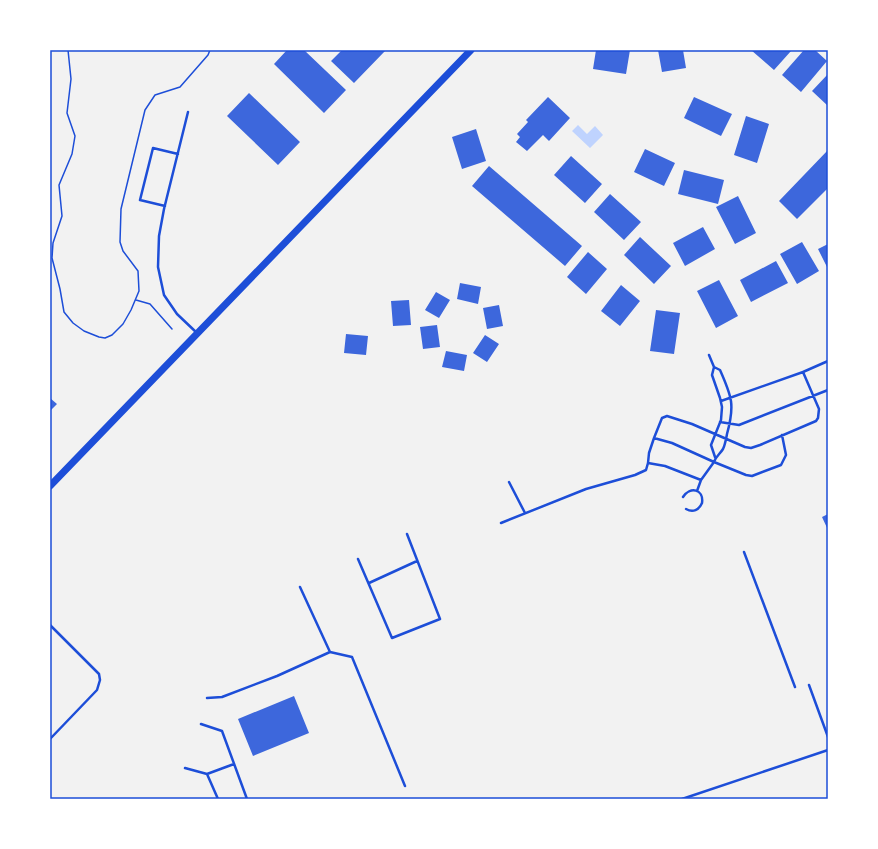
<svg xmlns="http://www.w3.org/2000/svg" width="878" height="849" viewBox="0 0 878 849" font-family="Lato,sans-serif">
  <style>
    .water { fill: #bfd3fe }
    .building { fill: #3d67dc }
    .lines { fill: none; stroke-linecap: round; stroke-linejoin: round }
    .path { stroke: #1d4ed8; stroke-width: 1.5 }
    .service { stroke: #1d4ed8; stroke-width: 2.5 }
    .secondary { stroke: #1d4ed8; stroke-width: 7 }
    .neatline { fill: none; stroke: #1d4ed8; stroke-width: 1.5 }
  </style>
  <rect width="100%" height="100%" fill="#f2f2f2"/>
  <path class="water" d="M 578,125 L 587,134 L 595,126 L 603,135 L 590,148 L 572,131 Z"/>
  <path class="building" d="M 287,50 L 304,50 L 346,90 L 324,113 L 274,64 Z
    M 342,50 L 386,50 L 354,83 L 331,61 Z
    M 596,50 L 630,50 L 626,74 L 593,69 Z
    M 658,50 L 683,50 L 686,68 L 662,72 Z
    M 751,50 L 790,50 L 791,51 L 774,70 Z
    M 804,50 L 815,50 L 827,61 L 801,92 L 782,75 Z
    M 828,74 L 828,106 L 812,91 Z
    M 249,93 L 300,142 L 278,165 L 227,116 Z
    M 548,97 L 570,118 L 549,141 L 543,135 L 527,151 L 516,142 L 520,137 L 517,134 L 528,122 L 526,120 Z
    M 694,97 L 732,114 L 721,136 L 684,118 Z
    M 746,116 L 769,124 L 757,163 L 734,155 Z
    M 476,129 L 486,161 L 462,169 L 452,137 Z
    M 645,149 L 675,163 L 664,186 L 634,172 Z
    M 828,150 L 828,188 L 797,219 L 779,201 Z
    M 571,156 L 602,184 L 585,203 L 554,175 Z
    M 489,166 L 582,246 L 565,266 L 472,186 Z
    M 684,170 L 724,180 L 718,204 L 678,194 Z
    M 610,194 L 641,222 L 624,240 L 594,212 Z
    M 738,196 L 756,233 L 735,244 L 716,207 Z
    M 703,227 L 715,249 L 685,266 L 673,243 Z
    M 640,237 L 671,266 L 654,284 L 624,255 Z
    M 802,242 L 819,271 L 797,284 L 780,254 Z
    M 828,244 L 828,269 L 818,249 Z
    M 588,252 L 607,269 L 586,294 L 567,277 Z
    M 776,261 L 788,283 L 751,302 L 740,280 Z
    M 719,280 L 738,316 L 716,328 L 697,291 Z
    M 460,283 L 481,287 L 478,304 L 457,299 Z
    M 621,285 L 640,301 L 620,326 L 601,311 Z
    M 436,292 L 450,300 L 439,318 L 425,310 Z
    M 409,300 L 411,325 L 393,326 L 391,301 Z
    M 499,305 L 503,326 L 487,329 L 483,308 Z
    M 656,310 L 680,313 L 674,354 L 650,351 Z
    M 437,325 L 440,347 L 423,349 L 420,327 Z
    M 346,334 L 368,336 L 366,355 L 344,353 Z
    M 485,335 L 499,344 L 487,362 L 473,353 Z
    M 446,351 L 467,355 L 464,371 L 442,367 Z
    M 50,398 L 57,404 L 50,411 Z
    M 828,514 L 828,530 L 822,517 Z
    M 294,696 L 309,733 L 253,756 L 238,719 Z"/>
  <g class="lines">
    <path class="path" d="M 68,50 L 71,79 L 67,113 L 75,136 L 72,154 L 59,185 L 62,216 L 53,243 L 52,258 L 60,289 L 64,312 L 73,323 L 84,331 L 99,337 L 105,338 L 112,335 L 123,324 L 131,310 L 139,291 L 138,271 L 123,251 L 120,242 L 121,209 L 145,110 L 155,95 L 180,87 L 208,55 L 210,50
      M 136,300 L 150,304 L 172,329"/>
    <path class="service" d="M 188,112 L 164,209 L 159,236 L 158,267 L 164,295 L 177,314 L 197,333
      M 165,206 L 140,200 L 153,148 L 178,154
      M 709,355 L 714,367 L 712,375 L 720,398 L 722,407 L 721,420 L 711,445 L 715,457
      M 721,401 L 803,372
      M 720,422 L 739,425 L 828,390
      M 654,438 L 662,418 L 667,416 L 692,424 L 745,447 L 751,448 L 760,445 L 816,421 L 818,418 L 819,409 L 803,372 L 828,361
      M 648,463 L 665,466 L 701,480
      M 509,482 L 525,513
      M 697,491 L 701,480 L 714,462 L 746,475 L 752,476 L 781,465 L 786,455 L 782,435
      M 683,497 C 690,486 704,489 702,503 C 699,510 693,513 686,509
      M 501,523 L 586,489 L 635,475 L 646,470 L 648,463 L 649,453 L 654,438 L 672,443 L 714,462 C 716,456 720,454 723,449 C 725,445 726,439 727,434 C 735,405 732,397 720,370 L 714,367
      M 744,552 L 795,687
      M 358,559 L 392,638 L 440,619 L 407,534
      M 369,583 L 417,561
      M 50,625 L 99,674 L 100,680 L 97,690 L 50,739
      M 330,652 L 352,657 L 405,786
      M 809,685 L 828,737
      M 207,698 L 222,697 L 277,676 L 330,652 L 300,587
      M 201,724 L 222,731 L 247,799
      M 185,768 L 207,774 L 218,799
      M 207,774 L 234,764
      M 682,799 L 828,750"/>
    <path class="secondary" d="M 50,486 L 471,50"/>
  </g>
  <rect width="878" height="849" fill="none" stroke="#ffffff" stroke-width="102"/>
  <rect x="51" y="51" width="776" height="747" class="neatline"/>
</svg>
